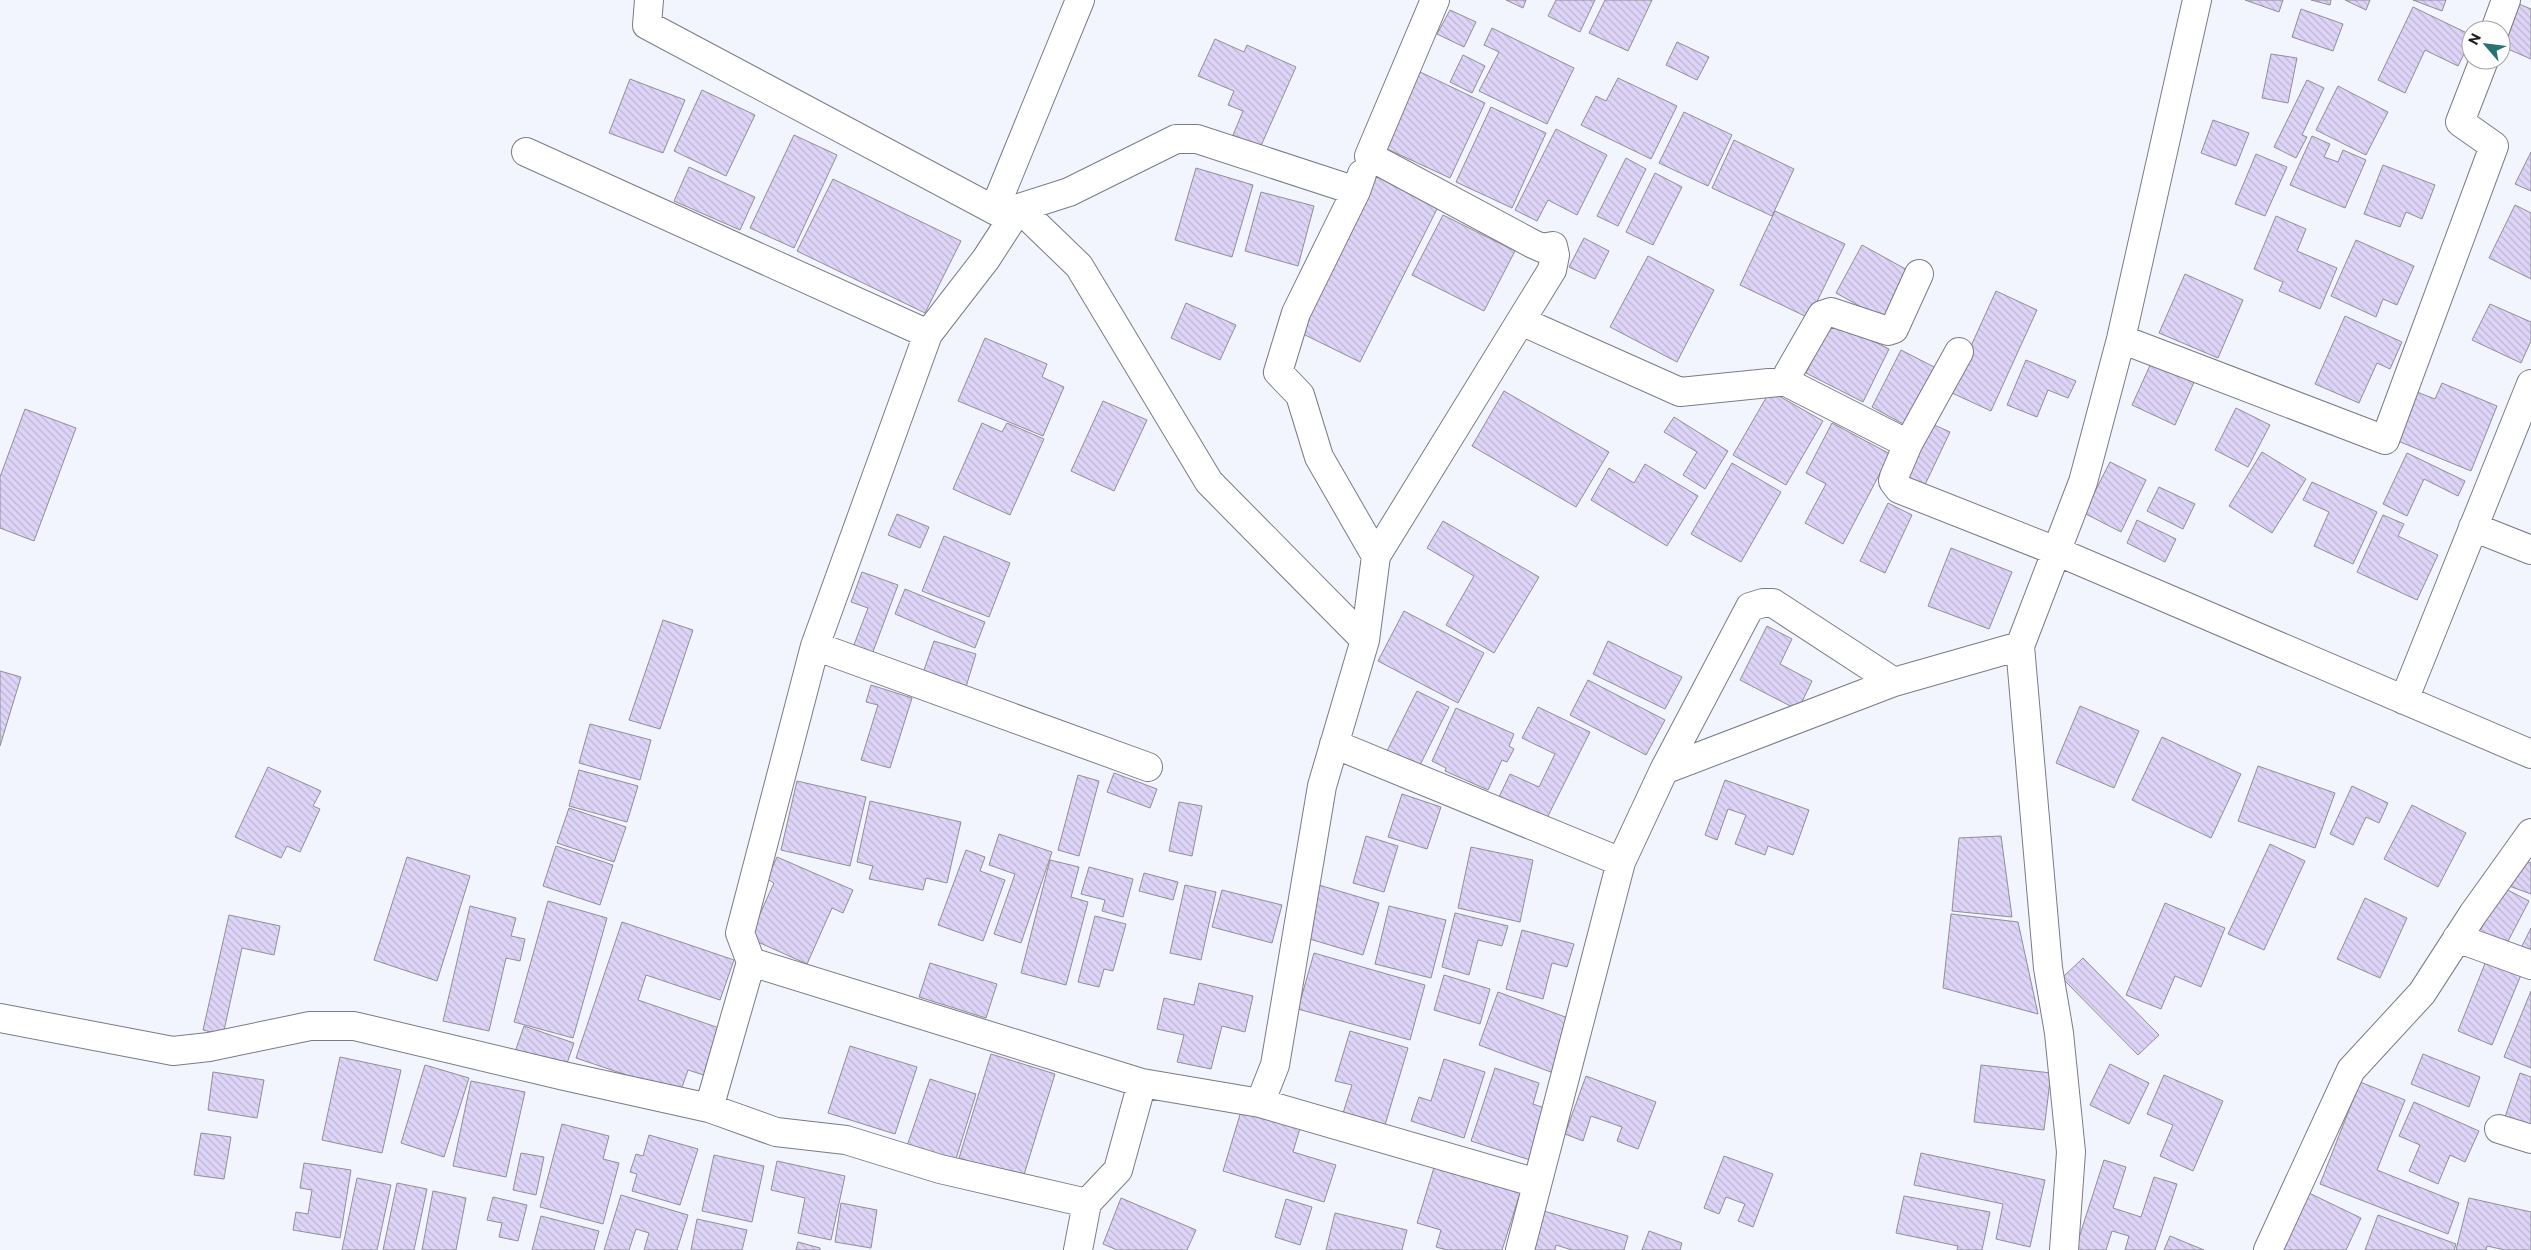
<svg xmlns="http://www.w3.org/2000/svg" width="2531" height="1250" viewBox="0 0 2531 1250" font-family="Commissioner,sans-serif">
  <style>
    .building { fill: url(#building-back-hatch); stroke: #908e97 }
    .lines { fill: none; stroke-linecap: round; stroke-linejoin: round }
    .minor-casing { stroke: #797c86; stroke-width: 30 }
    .minor { stroke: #fff; stroke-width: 28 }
  </style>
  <defs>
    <pattern id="building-back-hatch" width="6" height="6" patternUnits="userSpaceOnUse" patternTransform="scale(1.25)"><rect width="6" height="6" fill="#ded4f7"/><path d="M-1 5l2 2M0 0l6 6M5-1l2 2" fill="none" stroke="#beb6d3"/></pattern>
  </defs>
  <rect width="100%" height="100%" fill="#f2f5fe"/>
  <path class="building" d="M 1506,0 L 1526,0 L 1523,8 Z
    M 1556,0 L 1595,0 L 1580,32 L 1548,16 Z
    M 1605,0 L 1652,0 L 1628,51 L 1589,33 Z
    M 2245,0 L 2283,0 L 2279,12 Z
    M 2311,0 L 2331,0 L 2330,5 Z
    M 2345,0 L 2370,0 L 2366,10 Z
    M 2413,0 L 2446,0 L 2442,11 Z
    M 2509,0 L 2531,9 L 2531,59 L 2501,46 L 2501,30 Z
    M 2413,7 L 2471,35 L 2471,40 L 2458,66 L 2425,50 L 2405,93 L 2378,80 Z
    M 2301,9 L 2343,24 L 2333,51 L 2292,37 Z
    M 1450,10 L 1476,22 L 1464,47 L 1437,34 Z
    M 1492,28 L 1574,68 L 1547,124 L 1479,91 L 1499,52 L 1484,45 Z
    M 1215,39 L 1244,52 L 1247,45 L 1296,67 L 1260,148 L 1233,135 L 1243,111 L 1228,105 L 1234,91 L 1198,76 Z
    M 1677,42 L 1709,57 L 1697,80 L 1666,65 Z
    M 2271,54 L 2297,58 L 2288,103 L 2262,98 Z
    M 1463,55 L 1485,66 L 1472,93 L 1450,82 Z
    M 1418,71 L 1485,103 L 1450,178 L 1383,147 Z
    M 1618,78 L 1677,106 L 1651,159 L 1581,125 L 1596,96 L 1606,101 Z
    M 630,79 L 685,100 L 663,153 L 609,133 Z
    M 2307,80 L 2324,88 L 2302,135 L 2307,137 L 2296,158 L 2274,147 Z
    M 2338,86 L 2388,112 L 2366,155 L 2316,130 Z
    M 702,90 L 755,115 L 726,176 L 674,151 Z
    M 1491,107 L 1546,133 L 1512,208 L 1456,182 Z
    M 1684,112 L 1732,135 L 1708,186 L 1659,163 Z
    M 2213,120 L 2249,133 L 2236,166 L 2201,153 Z
    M 1556,129 L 1607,155 L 1577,215 L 1548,200 L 1537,221 L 1515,210 Z
    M 794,135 L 837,155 L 794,248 L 750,228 Z
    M 2312,136 L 2330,144 L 2324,157 L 2338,162 L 2343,150 L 2366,160 L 2345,208 L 2290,185 Z
    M 1734,140 L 1794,169 L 1772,216 L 1712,188 Z
    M 2531,152 L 2531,191 L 2515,184 Z
    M 2256,154 L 2287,167 L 2265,216 L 2235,204 Z
    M 1626,158 L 1646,169 L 1618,226 L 1597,216 Z
    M 2383,165 L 2435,185 L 2422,219 L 2406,212 L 2400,227 L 2364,214 Z
    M 689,167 L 755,197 L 740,230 L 674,201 Z
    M 1196,168 L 1253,185 L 1232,257 L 1175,240 Z
    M 1655,173 L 1682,187 L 1653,245 L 1626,232 Z
    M 1376,176 L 1438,207 L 1360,362 L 1299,332 Z
    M 833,179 L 961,241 L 925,313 L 797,251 Z
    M 1261,192 L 1314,206 L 1298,266 L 1245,251 Z
    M 2515,205 L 2531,213 L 2531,279 L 2489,258 Z
    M 1775,211 L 1845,244 L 1809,318 L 1740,285 Z
    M 1443,215 L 1515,251 L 1484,311 L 1412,275 Z
    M 2276,216 L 2306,229 L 2297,251 L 2337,268 L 2320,309 L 2279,291 L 2283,282 L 2254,269 Z
    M 1584,238 L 1609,251 L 1595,279 L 1569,267 Z
    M 2356,240 L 2414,266 L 2397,305 L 2383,299 L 2376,317 L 2331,296 Z
    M 1862,245 L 1911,272 L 1885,320 L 1836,293 Z
    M 1648,256 L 1714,290 L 1677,362 L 1610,327 Z
    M 2185,274 L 2243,300 L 2218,358 L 2159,333 Z
    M 1996,291 L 2037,310 L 1991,411 L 1950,392 Z
    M 1186,303 L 1236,325 L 1220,360 L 1171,338 Z
    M 2490,304 L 2531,322 L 2531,341 L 2521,363 L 2472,340 Z
    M 2345,316 L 2402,342 L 2390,369 L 2377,363 L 2359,403 L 2315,384 Z
    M 1832,321 L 1889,349 L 1863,402 L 1806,373 Z
    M 985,338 L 1047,364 L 1042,377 L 1064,387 L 1043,436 L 958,401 Z
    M 1901,350 L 1938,369 L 1907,426 L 1872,407 Z
    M 2026,360 L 2076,381 L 2068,398 L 2048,390 L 2037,417 L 2007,405 Z
    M 2152,361 L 2195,380 L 2175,425 L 2132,405 Z
    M 2442,383 L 2497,406 L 2471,471 L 2398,441 L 2417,392 L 2435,399 Z
    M 1504,391 L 1609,452 L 1576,507 L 1472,446 Z
    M 1770,391 L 1823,421 L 1786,485 L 1733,455 Z
    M 1103,401 L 1147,420 L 1114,491 L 1071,471 Z
    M 2236,408 L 2270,425 L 2248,467 L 2215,450 Z
    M 25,409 L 76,428 L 34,541 L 0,528 L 0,477 Z
    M 1674,417 L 1728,451 L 1705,489 L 1683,475 L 1697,452 L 1664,432 Z
    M 982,423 L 1002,432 L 1007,423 L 1044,439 L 1010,515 L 953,489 Z
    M 1832,423 L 1890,454 L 1843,544 L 1805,523 L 1826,484 L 1806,473 Z
    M 1932,424 L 1950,432 L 1922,491 L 1904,483 Z
    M 2262,452 L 2306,479 L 2272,533 L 2229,506 Z
    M 2407,453 L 2465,481 L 2458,496 L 2424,479 L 2407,516 L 2383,504 Z
    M 2110,462 L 2146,480 L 2121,532 L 2084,513 Z
    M 1732,463 L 1781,492 L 1741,562 L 1691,534 Z
    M 1645,464 L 1698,496 L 1667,546 L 1591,500 L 1609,468 L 1634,483 Z
    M 2312,482 L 2377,512 L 2353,564 L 2314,546 L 2329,512 L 2303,500 Z
    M 2159,487 L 2195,504 L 2183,529 L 2147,511 Z
    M 1888,503 L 1912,515 L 1885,573 L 1860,561 Z
    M 897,514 L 929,527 L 920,548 L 888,535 Z
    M 2383,515 L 2404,524 L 2398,536 L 2438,555 L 2417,600 L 2357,572 Z
    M 2137,520 L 2176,539 L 2165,562 L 2127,543 Z
    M 1443,521 L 1539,577 L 1494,653 L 1446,625 L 1474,576 L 1427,548 Z
    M 944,536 L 1010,563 L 989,617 L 922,591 Z
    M 1951,548 L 2012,572 L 1989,629 L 1928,606 Z
    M 862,572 L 898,585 L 871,657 L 852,650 L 868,608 L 851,602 Z
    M 905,589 L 985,622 L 975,648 L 895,614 Z
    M 1404,611 L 1484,653 L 1458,703 L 1378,661 Z
    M 663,620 L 693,630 L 660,729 L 629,720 Z
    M 1767,626 L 1792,639 L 1780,664 L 1812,681 L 1798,710 L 1740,680 Z
    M 934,641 L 976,654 L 965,690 L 922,676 Z
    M 1608,641 L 1682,677 L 1665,709 L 1593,674 Z
    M 0,671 L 21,677 L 0,746 Z
    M 1588,680 L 1665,720 L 1646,755 L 1570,715 Z
    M 871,685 L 912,698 L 890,768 L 861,760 L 878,705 L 866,702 Z
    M 1417,691 L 1449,707 L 1419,767 L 1387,751 Z
    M 2080,706 L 2139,731 L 2114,788 L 2056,763 Z
    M 1538,707 L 1590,732 L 1546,820 L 1499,797 L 1510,774 L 1539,787 L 1555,754 L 1522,738 Z
    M 1456,708 L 1514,734 L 1509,746 L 1514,749 L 1507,762 L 1502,760 L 1488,790 L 1445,771 L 1446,768 L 1432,761 Z
    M 590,724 L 651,740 L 640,780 L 579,763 Z
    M 2162,737 L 2241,774 L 2211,838 L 2132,800 Z
    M 2258,766 L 2335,793 L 2315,848 L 2238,821 Z
    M 268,767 L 321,791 L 313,806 L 320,809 L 300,852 L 287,846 L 281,858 L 235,837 Z
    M 579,770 L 638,786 L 627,822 L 569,806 Z
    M 1114,773 L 1157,789 L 1150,808 L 1107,792 Z
    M 1078,775 L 1099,781 L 1079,856 L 1058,850 Z
    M 1725,780 L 1809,810 L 1793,855 L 1768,846 L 1765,855 L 1735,844 L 1746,815 L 1728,809 L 1717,840 L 1705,835 Z
    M 797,781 L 866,797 L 850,866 L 781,850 Z
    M 2352,786 L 2388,803 L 2379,823 L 2366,817 L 2353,845 L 2330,834 Z
    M 1402,794 L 1441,807 L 1427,849 L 1388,837 Z
    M 870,801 L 961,822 L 947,883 L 926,878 L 923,890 L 869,879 L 873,866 L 857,862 Z
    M 1179,802 L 1202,806 L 1192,856 L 1169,851 Z
    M 2412,805 L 2466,833 L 2438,887 L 2384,859 Z
    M 569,808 L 626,827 L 614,862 L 557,843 Z
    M 999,834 L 1052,852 L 1021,943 L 994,934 L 1015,874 L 989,865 Z
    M 1366,836 L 1398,846 L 1384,892 L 1353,883 Z
    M 2001,836 L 2012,917 L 1952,911 L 1959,838 Z
    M 2270,844 L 2305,861 L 2264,950 L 2228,934 Z
    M 556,846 L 613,865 L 600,905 L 543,886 Z
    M 1471,847 L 1533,860 L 1520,922 L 1458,908 Z
    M 966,850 L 985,857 L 980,871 L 1005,880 L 983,941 L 938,925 Z
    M 407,857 L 470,876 L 437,981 L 374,960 Z
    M 777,857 L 853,890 L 843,913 L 832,908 L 807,964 L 749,938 L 774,883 L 767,879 Z
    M 2519,858 L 2531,863 L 2531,894 L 2509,886 Z
    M 1050,860 L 1079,867 L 1071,897 L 1088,902 L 1066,985 L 1021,973 Z
    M 1089,867 L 1133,879 L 1123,917 L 1102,911 L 1105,900 L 1081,894 Z
    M 1144,873 L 1178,882 L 1173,900 L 1139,891 Z
    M 1185,885 L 1216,892 L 1201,960 L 1170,953 Z
    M 1319,885 L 1379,903 L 1363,955 L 1303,937 Z
    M 2500,886 L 2529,901 L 2504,949 L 2475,934 Z
    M 1222,890 L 1282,905 L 1272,943 L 1212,927 Z
    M 2365,898 L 2407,918 L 2380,978 L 2337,959 Z
    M 548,901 L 607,918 L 573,1038 L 514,1022 Z
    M 2165,903 L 2225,928 L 2201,987 L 2175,976 L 2161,1009 L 2126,995 Z
    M 470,906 L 516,918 L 511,936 L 525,939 L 520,961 L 506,958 L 489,1031 L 443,1021 Z
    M 1389,906 L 1446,920 L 1431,978 L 1375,964 Z
    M 1455,913 L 1508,926 L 1502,946 L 1478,940 L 1469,975 L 1442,967 Z
    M 1951,914 L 2018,922 L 2038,1014 L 1943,988 Z
    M 229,915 L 280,926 L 274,955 L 242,948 L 223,1035 L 203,1030 Z
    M 1095,916 L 1126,924 L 1113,971 L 1104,969 L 1099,987 L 1078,982 Z
    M 622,922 L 734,960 L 720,1000 L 646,975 L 638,1000 L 725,1030 L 710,1077 L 688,1070 L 680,1093 L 576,1058 Z
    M 2531,928 L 2531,956 L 2520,950 Z
    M 1522,930 L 1574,944 L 1567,967 L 1552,963 L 1543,999 L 1506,989 Z
    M 1314,953 L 1425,985 L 1410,1040 L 1298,1009 Z
    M 2083,958 L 2159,1035 L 2138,1055 L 2062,978 Z
    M 2486,961 L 2521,975 L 2492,1045 L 2458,1031 Z
    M 930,963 L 997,984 L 986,1018 L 919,997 Z
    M 1444,975 L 1490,989 L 1480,1024 L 1434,1010 Z
    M 1199,983 L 1253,996 L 1245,1032 L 1222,1026 L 1211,1069 L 1177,1062 L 1184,1035 L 1157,1029 L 1164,998 L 1194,1005 Z
    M 2531,991 L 2531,1068 L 2504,1057 Z
    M 1498,992 L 1576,1021 L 1556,1074 L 1479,1045 Z
    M 524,1026 L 574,1043 L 565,1069 L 515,1052 Z
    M 1350,1031 L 1408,1048 L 1385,1125 L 1343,1113 L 1352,1085 L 1335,1081 Z
    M 850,1046 L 917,1067 L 895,1134 L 828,1113 Z
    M 991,1054 L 1055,1074 L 1023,1178 L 959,1158 Z
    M 2423,1054 L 2480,1077 L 2469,1107 L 2411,1084 Z
    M 340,1057 L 401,1070 L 382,1153 L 322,1140 Z
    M 1444,1059 L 1485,1072 L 1464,1138 L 1411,1121 L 1419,1097 L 1431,1101 Z
    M 2110,1064 L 2149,1083 L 2129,1124 L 2090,1105 Z
    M 425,1065 L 469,1078 L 444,1157 L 401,1143 Z
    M 1981,1065 L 2051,1073 L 2044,1130 L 1974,1122 Z
    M 1495,1068 L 1539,1083 L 1533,1104 L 1547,1109 L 1530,1160 L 1471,1141 Z
    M 213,1072 L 264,1080 L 257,1118 L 208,1110 Z
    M 2520,1073 L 2531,1077 L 2531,1133 L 2503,1123 Z
    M 2164,1075 L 2223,1101 L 2193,1171 L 2160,1156 L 2173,1125 L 2147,1114 Z
    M 1586,1076 L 1656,1102 L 1638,1149 L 1617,1141 L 1622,1127 L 1591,1116 L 1583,1141 L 1565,1134 Z
    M 930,1079 L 976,1094 L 955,1162 L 907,1146 Z
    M 471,1081 L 525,1092 L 506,1177 L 453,1166 Z
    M 2360,1082 L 2405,1100 L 2377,1170 L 2459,1203 L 2448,1234 L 2320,1184 Z
    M 2414,1102 L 2479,1131 L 2465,1162 L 2450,1155 L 2438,1184 L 2409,1171 L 2420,1145 L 2399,1136 Z
    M 1242,1108 L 1301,1125 L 1293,1152 L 1336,1165 L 1324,1202 L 1223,1171 Z
    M 562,1124 L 609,1136 L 603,1159 L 619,1163 L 603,1224 L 540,1207 Z
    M 201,1133 L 231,1137 L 224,1179 L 194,1175 Z
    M 649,1135 L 698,1149 L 680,1205 L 632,1191 L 637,1174 L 630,1172 L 636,1154 L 643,1156 Z
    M 521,1153 L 544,1157 L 536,1195 L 513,1190 Z
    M 1921,1153 L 2045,1180 L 2030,1247 L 1996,1239 L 2003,1204 L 1914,1185 Z
    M 714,1155 L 764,1166 L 752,1222 L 702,1211 Z
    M 1724,1156 L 1773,1174 L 1753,1227 L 1738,1221 L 1745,1204 L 1726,1197 L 1719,1214 L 1704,1208 Z
    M 2104,1160 L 2126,1167 L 2113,1208 L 2141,1217 L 2154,1177 L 2177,1184 L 2155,1250 L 2125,1250 L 2129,1236 L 2112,1231 L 2106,1250 L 2075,1250 Z
    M 777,1161 L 845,1176 L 831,1240 L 798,1233 L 805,1198 L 771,1190 Z
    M 1436,1161 L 1522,1187 L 1502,1250 L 1447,1250 L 1436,1247 L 1441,1230 L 1417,1223 Z
    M 304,1163 L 351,1170 L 340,1238 L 293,1230 L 296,1212 L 308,1214 L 312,1190 L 300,1188 Z
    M 357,1178 L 391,1185 L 377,1250 L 342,1250 Z
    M 397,1183 L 427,1189 L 414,1250 L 383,1250 Z
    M 433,1191 L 466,1198 L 456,1250 L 422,1250 Z
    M 2309,1193 L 2361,1218 L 2346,1250 L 2282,1250 Z
    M 621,1195 L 688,1215 L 677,1250 L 644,1250 L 649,1233 L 636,1229 L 629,1250 L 604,1250 Z
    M 1904,1196 L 1990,1212 L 1982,1250 L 1957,1250 L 1958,1246 L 1896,1233 Z
    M 493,1197 L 527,1205 L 518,1241 L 499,1237 L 502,1223 L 487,1220 Z
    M 1121,1198 L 1196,1230 L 1187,1250 L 1117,1250 L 1103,1244 Z
    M 2469,1198 L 2531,1212 L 2531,1250 L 2505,1250 L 2487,1246 L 2486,1250 L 2456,1250 Z
    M 1286,1199 L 1312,1207 L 1300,1245 L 1275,1237 Z
    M 841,1203 L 877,1210 L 871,1248 L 835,1242 Z
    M 1537,1209 L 1628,1236 L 1624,1250 L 1572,1250 L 1556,1245 L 1555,1250 L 1525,1250 Z
    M 1335,1213 L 1407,1230 L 1402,1250 L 1326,1250 Z
    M 2378,1215 L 2456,1244 L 2454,1250 L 2365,1250 Z
    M 541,1216 L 599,1231 L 594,1250 L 532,1250 Z
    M 697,1219 L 747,1230 L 742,1250 L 691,1250 Z
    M 1649,1231 L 1682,1243 L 1680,1250 L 1642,1250 Z
    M 2170,1236 L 2204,1250 L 2164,1250 Z
    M 798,1242 L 820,1248 L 820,1250 L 796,1250 Z"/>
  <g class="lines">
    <g class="minor-casing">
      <path id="minor" d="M 649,0 L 647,25 L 1011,219
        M 2495,30 L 2506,0
        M 526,152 L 928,334
        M 1362,174 L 1356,191 L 1296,313 L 1278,372 L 1300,395 L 1319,457 L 1376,556
        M 1019,208 L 1079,266 L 1209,482 L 1365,640
        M 994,210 L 1080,0
        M 1919,274 L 1894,329 L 1888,331 L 1831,312 L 1822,315 L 1788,374 L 1788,381 L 1792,385 L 1908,444 L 1894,477 L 1893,481 L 1899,489 L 2056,551 L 2531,754
        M 1523,322 L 1680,392 L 1788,381
        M 2121,339 L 2385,440 L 2494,146 L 2460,122 L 2484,60
        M 1908,444 L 1959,352
        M 2473,527 L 2531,550
        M 815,646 L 1148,767
        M 2404,700 L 2531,384
        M 1334,744 L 1621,862
        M 1664,770 L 1894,682 L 2020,646
        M 2457,938 L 2531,965
        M 751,962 L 1142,1083 L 1260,1103 L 1537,1183
        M 0,1018 L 173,1051 L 209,1047 L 310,1026 L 354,1026 L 564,1076 L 709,1108 L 776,1132 L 846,1140 L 940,1169 L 1087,1203 L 1118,1170 L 1142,1083
        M 1260,1103 L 1275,1065 L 1322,786 L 1365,640 L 1376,556 L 1552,270 L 1555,255 L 1553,246 L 1542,248 L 1533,244 L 1369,156 L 1435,0
        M 709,1108 L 751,962 L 740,933 L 815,646 L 928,334 L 986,259 L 1019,208 L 1069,192 L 1176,139 L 1197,139 L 1356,191
        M 2499,1129 L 2531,1139
        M 1078,1250 L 1087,1203
        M 1520,1250 L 1621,862 L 1664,770 L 1750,607 L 1763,603 L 1773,603 L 1894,682
        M 2064,1250 L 2071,1152 L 2059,1033 L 2048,968 L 2020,646 L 2083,482 L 2121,339 L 2197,0
        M 2268,1250 L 2351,1070 L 2422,993 L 2473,914 L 2531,833"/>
    </g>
    <use href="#minor" class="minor"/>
  </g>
  <g transform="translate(2486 45) rotate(298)"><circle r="24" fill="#ffffff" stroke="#a5a5a6"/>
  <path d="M0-4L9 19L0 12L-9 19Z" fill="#287371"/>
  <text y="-8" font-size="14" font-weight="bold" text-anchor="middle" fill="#1d1e21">N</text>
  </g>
</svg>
